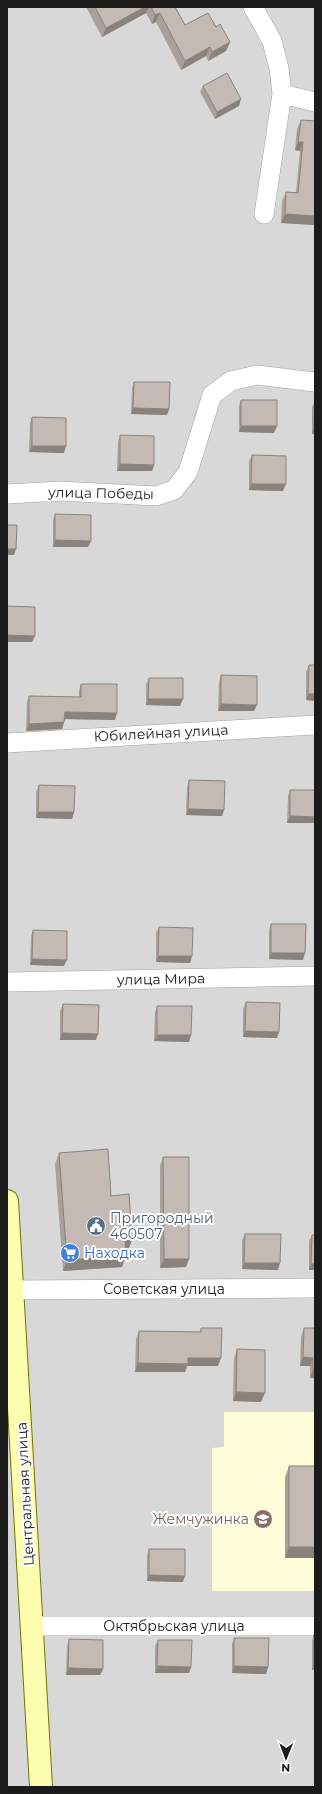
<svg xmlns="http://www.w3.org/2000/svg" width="322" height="1794" viewBox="0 0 322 1794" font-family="Montserrat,sans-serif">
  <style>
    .residential { fill: #d9d8d8 }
    .education { fill: #fffdd8 }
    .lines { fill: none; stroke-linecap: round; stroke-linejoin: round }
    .street-casing { stroke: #a2a2a2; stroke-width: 20 }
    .secondary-casing { stroke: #6e7500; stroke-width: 24 }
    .street { stroke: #fff; stroke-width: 19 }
    .secondary { stroke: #fdfdaf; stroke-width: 22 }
    .wall { fill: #a9a09a }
    .shaded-wall { fill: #8a827d }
    .building { fill: #c5bab3; stroke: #8a827d }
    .labels { text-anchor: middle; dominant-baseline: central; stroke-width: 4; stroke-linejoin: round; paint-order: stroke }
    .street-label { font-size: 14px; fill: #1b1b1b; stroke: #fff }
    .service-label { font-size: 14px; fill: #4e5e75; stroke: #fff; text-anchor: start }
    .shop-label { font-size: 14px; fill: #366cbe; stroke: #fff; text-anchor: start }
    .education-label { font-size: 14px; fill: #785e54; stroke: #fff; text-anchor: end }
  </style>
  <rect width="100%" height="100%" fill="#eee8e0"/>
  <path class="residential" d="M 7,7 L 315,7 L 315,1787 L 7,1787 Z"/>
  <path class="education" d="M 224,1412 L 315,1412 L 315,1591 L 212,1591 L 212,1448 L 224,1447 Z"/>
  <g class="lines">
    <g class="street-casing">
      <path id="street" d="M 253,7 L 272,41 L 279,68 L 282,94 L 264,214
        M 282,94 L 315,102
        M 7,494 L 60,491 L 156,496 L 174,490 L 188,472 L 212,395 L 231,381 L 257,375 L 315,382
        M 7,743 L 315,725
        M 7,982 L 315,976
        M 13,1290 L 315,1288
        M 32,1626 L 315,1626"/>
    </g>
    <g class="secondary-casing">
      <path id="secondary" d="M 7,1201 L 41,1787"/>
    </g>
    <use href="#street" class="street"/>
    <use href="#secondary" class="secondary"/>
  </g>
  <path class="wall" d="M 86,7 L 175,7 L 185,25 L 216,27 L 230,42 L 226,51 L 208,61 L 206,56 L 181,70 L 156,22 L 152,24 L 146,13 L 102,37 Z
    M 203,86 L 239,106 L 215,119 L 200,92 Z
    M 301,120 L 315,225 L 281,223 L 282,201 L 286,192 L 296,192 L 300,151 L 295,150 L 297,129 Z
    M 134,382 L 169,409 L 167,415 L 131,414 L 132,388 Z
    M 241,400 L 274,433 L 239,432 L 239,406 Z
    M 315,401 L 315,434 L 312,434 L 312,407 Z
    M 32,417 L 64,453 L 29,452 L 30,423 Z
    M 120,435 L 154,465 L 152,471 L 117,471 L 118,442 Z
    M 252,455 L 283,491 L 249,490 L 249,461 Z
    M 55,514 L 91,541 L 88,547 L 53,547 L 53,520 Z
    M 309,665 L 315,701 L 306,700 L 306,672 Z
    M 221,675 L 254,711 L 218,711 L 219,682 Z
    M 149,678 L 180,706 L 146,705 L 146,684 Z
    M 81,684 L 115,720 L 65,719 L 62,729 L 26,731 L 27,702 L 29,696 L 79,697 L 79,690 Z
    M 189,780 L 224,810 L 222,816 L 186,815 L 187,787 Z
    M 39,785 L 74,812 L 72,819 L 36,818 L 36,792 Z
    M 290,790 L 315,790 L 315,823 L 287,823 L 288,796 Z
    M 271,924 L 303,960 L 269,959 L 269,930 Z
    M 159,927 L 192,956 L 190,963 L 156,962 L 156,933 Z
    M 33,930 L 64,966 L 30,965 L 31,936 Z
    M 246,1002 L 279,1032 L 277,1038 L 243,1037 L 243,1009 Z
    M 63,1004 L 96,1040 L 60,1040 L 60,1011 Z
    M 157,1006 L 191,1035 L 189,1042 L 154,1041 L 155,1012 Z
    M 59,1153 L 111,1196 L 132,1240 L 128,1250 L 126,1251 L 122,1267 L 63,1271 L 55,1164 Z
    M 163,1157 L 186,1267 L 160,1268 L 160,1166 Z
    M 245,1234 L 278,1270 L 242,1269 L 242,1240 Z
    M 312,1235 L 315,1235 L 315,1270 L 309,1270 L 309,1241 Z
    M 201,1328 L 218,1366 L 187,1366 L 185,1372 L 135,1372 L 136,1339 L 139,1331 L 200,1332 Z
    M 304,1328 L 315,1328 L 315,1378 L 310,1378 L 310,1366 L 300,1366 L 301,1337 Z
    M 237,1349 L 261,1402 L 233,1401 L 234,1358 Z
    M 289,1466 L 315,1466 L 315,1558 L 285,1558 L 285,1477 Z
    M 149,1549 L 183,1582 L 147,1581 L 147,1555 Z
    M 314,1634 L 315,1634 L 315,1670 L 312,1670 L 312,1641 Z
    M 234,1638 L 268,1667 L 266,1674 L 232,1673 L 232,1644 Z
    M 69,1639 L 103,1669 L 100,1675 L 66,1675 L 67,1646 Z
    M 158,1640 L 191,1667 L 189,1673 L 155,1673 L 155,1646 Z"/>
  <path class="shaded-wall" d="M 145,7 L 149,7 L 146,13 L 102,37 L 106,28 Z
    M 160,13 L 156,22 L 152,24 L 155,15 Z
    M 230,42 L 226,51 L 208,61 L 212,52 Z
    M 210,47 L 206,56 L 181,70 L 185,61 Z
    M 241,99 L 239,106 L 215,119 L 217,112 Z
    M 298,142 L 303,142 L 300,151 L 295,150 Z
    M 285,214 L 315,216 L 315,225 L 281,223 Z
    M 133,408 L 169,409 L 167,415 L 131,414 Z
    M 241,426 L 277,426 L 274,433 L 239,432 Z
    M 314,427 L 315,427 L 315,434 L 312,434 Z
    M 32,446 L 66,446 L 64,453 L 29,452 Z
    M 120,464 L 154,465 L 152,471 L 117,471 Z
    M 251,484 L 286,484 L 283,491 L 249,490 Z
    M 55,540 L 91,541 L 88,547 L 53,547 Z
    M 7,549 L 16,549 L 14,555 L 7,555 Z
    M 7,635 L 35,636 L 32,642 L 7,642 Z
    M 308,694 L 315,694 L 315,701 L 306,700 Z
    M 148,699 L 183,699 L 180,706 L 146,705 Z
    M 221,704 L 257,705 L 254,711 L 218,711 Z
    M 65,712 L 117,713 L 115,720 L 62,719 Z
    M 64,722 L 62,729 L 26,731 L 29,724 Z
    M 188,809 L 224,810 L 222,816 L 186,815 Z
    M 38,812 L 74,812 L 72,819 L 36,818 Z
    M 290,816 L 315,817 L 315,823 L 287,823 Z
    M 271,953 L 305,953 L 303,960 L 269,959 Z
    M 158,956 L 192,956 L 190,963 L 156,962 Z
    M 32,959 L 67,960 L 64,966 L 30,965 Z
    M 245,1031 L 279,1032 L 277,1038 L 243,1037 Z
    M 62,1033 L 98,1034 L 96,1040 L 60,1040 Z
    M 157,1035 L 191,1035 L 189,1042 L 154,1041 Z
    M 125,1240 L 132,1240 L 128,1250 L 121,1251 Z
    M 126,1256 L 122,1267 L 63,1271 L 67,1260 Z
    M 164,1259 L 189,1259 L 186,1267 L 160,1268 Z
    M 244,1263 L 280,1263 L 278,1270 L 242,1269 Z
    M 311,1264 L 315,1264 L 315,1270 L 309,1270 Z
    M 303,1357 L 313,1358 L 310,1366 L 300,1366 Z
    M 188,1358 L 221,1358 L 218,1366 L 187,1366 L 185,1372 L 135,1372 L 138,1363 Z
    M 313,1369 L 315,1369 L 315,1378 L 310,1378 Z
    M 236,1392 L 265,1393 L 261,1402 L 233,1401 Z
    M 289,1547 L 315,1547 L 315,1558 L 285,1558 Z
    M 149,1575 L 185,1576 L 183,1582 L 147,1581 Z
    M 314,1663 L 315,1663 L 315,1670 L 312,1670 Z
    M 157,1666 L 191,1667 L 189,1673 L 155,1673 Z
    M 234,1666 L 268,1667 L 266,1674 L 232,1673 Z
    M 68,1668 L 103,1669 L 100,1675 L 66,1675 Z"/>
  <path class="building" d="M 95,7 L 145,7 L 106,28 Z
    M 151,7 L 175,7 L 185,25 L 208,13 L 216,27 L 220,24 L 230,42 L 212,52 L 210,47 L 185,61 L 160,13 L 155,15 Z
    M 227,73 L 241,99 L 217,112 L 203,86 Z
    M 301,120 L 315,121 L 315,216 L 285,214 L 286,192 L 298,193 L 303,142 L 298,142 Z
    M 134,382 L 170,382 L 169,409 L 133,408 Z
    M 241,400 L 277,400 L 277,426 L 241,426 Z
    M 315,401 L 315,427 L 314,427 Z
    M 32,417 L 66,418 L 66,446 L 32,446 Z
    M 120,435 L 154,436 L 154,465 L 120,464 Z
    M 252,455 L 286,456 L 286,484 L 251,484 Z
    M 55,514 L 91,515 L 91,541 L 55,540 Z
    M 7,525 L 17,525 L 16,549 L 7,549 Z
    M 7,606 L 35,607 L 35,636 L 7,635 Z
    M 309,665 L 315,665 L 315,694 L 308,694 Z
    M 221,675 L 257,676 L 257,705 L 221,704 Z
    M 149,678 L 183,678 L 183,699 L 148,699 Z
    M 81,684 L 117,684 L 117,713 L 65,712 L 64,722 L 29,724 L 29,696 L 81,697 Z
    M 189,780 L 225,781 L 224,810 L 188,809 Z
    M 39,785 L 75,786 L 74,812 L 38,812 Z
    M 290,790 L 315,790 L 315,817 L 290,816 Z
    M 271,924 L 306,924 L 305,953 L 271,953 Z
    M 159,927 L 193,928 L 192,956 L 158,956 Z
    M 33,930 L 67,931 L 67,960 L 32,959 Z
    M 246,1002 L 280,1003 L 279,1032 L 245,1031 Z
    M 63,1004 L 99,1005 L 98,1034 L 62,1033 Z
    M 157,1006 L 192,1006 L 191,1035 L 157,1035 Z
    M 108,1149 L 111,1196 L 129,1194 L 132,1240 L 125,1240 L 126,1256 L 67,1260 L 59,1153 Z
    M 163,1157 L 189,1157 L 189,1259 L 164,1259 Z
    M 245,1234 L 281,1234 L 280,1263 L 244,1263 Z
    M 312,1235 L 315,1235 L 315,1264 L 311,1264 Z
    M 201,1328 L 222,1328 L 221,1358 L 188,1358 L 188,1364 L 138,1363 L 139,1331 L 201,1332 Z
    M 304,1328 L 315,1328 L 315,1369 L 313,1369 L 313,1358 L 303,1357 Z
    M 237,1349 L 265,1350 L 265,1393 L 236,1392 Z
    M 289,1466 L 315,1466 L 315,1547 L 289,1547 Z
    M 149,1549 L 185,1549 L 185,1576 L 149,1575 Z
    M 314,1634 L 315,1634 L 315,1663 L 314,1663 Z
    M 234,1638 L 269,1638 L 268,1667 L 234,1666 Z
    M 69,1639 L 103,1640 L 103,1669 L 68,1668 Z
    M 158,1640 L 192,1640 L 191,1667 L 157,1666 Z"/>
  <defs>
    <g id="civic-disc" transform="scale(1)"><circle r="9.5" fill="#5c6f8a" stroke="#fff"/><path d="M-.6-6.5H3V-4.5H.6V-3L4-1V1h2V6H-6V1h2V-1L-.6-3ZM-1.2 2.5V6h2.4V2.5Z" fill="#fff"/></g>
    <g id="supermarket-disc" transform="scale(1)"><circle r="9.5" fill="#3f7fe0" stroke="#fff"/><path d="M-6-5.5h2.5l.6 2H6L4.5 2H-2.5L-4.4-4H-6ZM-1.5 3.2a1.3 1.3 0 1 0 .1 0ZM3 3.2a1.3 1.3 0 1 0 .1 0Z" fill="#fff"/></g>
    <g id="school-disc" transform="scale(1)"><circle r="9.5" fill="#8d6e63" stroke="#fff"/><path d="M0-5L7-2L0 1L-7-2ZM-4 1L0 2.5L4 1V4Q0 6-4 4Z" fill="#fff"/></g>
  </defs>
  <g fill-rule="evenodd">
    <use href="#civic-disc" x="96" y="1226"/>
    <use href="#supermarket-disc" x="70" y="1253"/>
    <use href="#school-disc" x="263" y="1519"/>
  </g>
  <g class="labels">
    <g class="street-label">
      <text transform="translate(101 493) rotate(1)">улица Победы</text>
      <text transform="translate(161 733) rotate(-3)">Юбилейная улица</text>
      <text transform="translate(161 979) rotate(-1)">улица Мира</text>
      <text x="164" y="1289">Советская улица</text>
      <text transform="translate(25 1494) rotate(-93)">Центральная улица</text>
      <text x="174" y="1626">Октябрьская улица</text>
    </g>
    <g class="service-label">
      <text x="110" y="1218">Пригородный<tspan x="110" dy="16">460507</tspan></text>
    </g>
    <g class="shop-label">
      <text x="84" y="1253">Находка</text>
    </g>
    <g class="education-label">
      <text x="249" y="1519">Жемчужинка</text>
    </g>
  </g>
  <rect width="322" height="1794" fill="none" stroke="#1b1b1b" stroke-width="16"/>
  <g transform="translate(286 1758) rotate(181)" stroke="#ffffff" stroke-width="3" paint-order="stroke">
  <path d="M0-3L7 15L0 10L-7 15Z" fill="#1b1b1b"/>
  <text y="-6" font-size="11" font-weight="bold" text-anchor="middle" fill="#1b1b1b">N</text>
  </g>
</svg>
